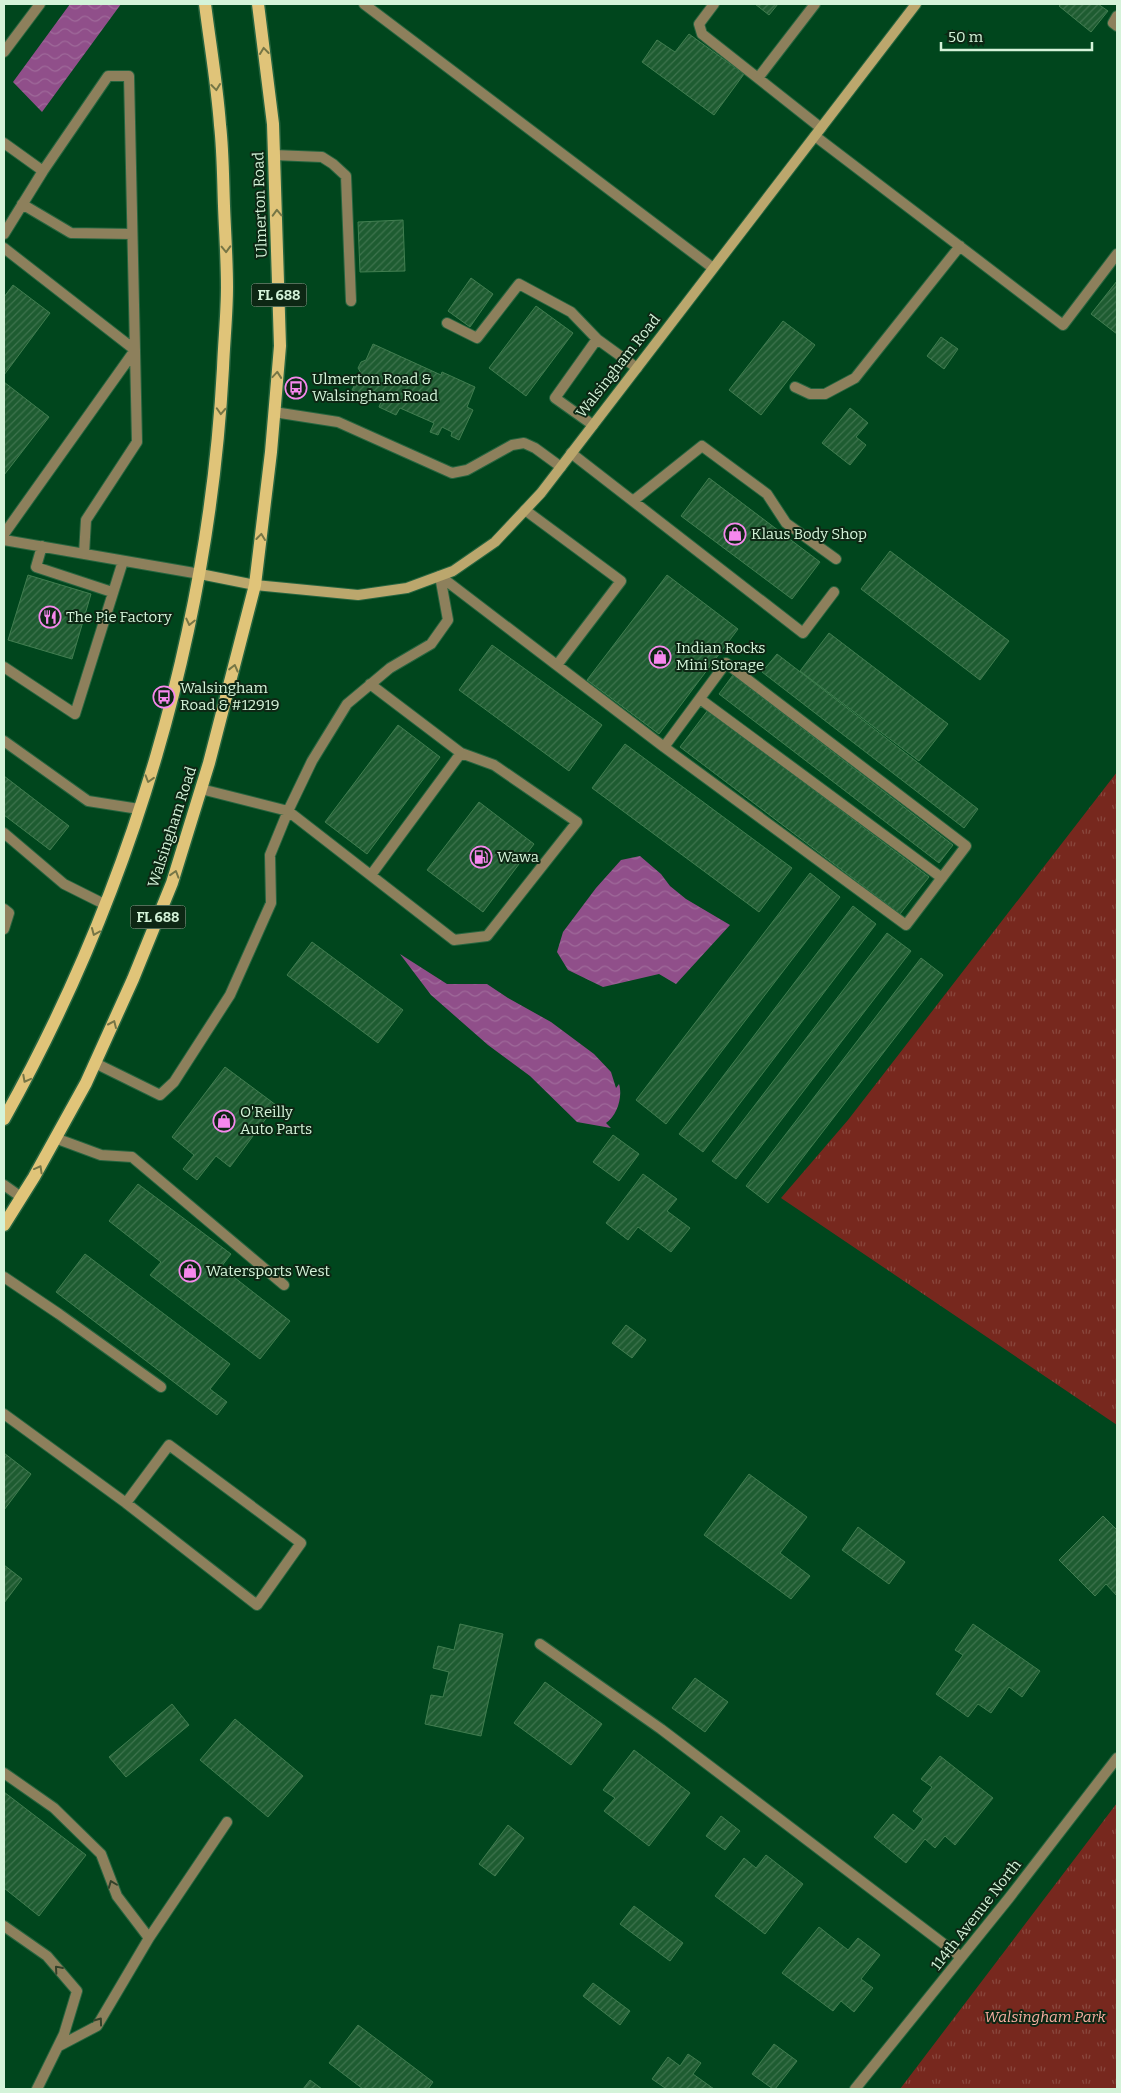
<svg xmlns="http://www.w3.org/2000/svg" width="1121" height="2093" viewBox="0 0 1121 2093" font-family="Bitter,serif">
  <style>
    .park { fill: url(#park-tufts) }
    .water { fill: url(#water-waves) }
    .building { fill: url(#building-hatch); stroke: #417e50 }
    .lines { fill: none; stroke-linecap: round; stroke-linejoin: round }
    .lane-casing { stroke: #26653f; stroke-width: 12 }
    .street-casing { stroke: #26653f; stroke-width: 12 }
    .secondary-casing { stroke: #26653f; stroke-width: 12 }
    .primary-casing { stroke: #26653f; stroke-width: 15 }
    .lane { stroke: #8d805c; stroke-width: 10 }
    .street { stroke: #8d805c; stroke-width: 10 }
    .secondary { stroke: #bba76d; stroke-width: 10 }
    .primary { stroke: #e0c479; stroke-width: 12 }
    .oneway { stroke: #767646 }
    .oneway2 { stroke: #33422a }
    .labels { text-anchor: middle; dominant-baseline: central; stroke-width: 4; stroke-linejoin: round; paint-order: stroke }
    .shield { fill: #0d2714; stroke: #98b69e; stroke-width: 1 }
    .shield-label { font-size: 14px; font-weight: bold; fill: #d4f3d9 }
    .street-label { font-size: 15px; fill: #d4f3d9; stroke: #0d2714 }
    .poi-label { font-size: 15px; fill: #d4f3d9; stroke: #0d2714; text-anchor: start }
    .park-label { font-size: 15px; font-style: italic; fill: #f8afa2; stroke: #0d2714 }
  </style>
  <defs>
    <pattern id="park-tufts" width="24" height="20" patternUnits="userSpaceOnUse" patternTransform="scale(1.25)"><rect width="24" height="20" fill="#77281e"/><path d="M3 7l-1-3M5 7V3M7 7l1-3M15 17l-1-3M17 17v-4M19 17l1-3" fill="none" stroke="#89483e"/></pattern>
    <pattern id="water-waves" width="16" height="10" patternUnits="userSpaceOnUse" patternTransform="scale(1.25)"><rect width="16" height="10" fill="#904f8a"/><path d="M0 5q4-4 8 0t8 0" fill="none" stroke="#9f699a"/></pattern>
    <pattern id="building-hatch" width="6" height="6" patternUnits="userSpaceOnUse" patternTransform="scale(1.25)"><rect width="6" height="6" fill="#1e5c31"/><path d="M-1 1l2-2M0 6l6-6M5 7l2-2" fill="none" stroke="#3e744e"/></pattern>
  </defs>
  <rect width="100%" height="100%" fill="#00461d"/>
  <path class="park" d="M 1117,772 L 1117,1425 L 781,1198 L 848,1120 Z
    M 1117,1803 L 1117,2089 L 900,2089 Z"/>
  <path class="water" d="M 70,4 L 121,4 L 42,112 L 13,82 Z
    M 640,856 L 661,874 L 670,886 L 686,899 L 730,925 L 676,984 L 659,974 L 603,987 L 568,970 L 557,952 L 563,932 L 596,888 L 621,860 Z
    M 400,954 L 447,984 L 487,984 L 508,998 L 551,1022 L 594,1054 L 611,1072 L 616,1088 L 619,1084 C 623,1097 617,1116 606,1123 L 611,1128 L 577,1122 L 530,1076 L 488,1045 L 431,995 Z"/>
  <path class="building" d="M 755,4 L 778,4 L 769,15 Z
    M 1061,4 L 1098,4 L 1108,11 L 1091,32 L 1059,6 Z
    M 689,34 L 744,74 L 714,115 L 642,62 L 657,40 L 675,52 Z
    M 403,220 L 405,271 L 360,272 L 358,222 Z
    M 471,278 L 493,294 L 470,327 L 448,311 Z
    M 1117,281 L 1117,334 L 1091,314 Z
    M 13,285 L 50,313 L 4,375 L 4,297 Z
    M 536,306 L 573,333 L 526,396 L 489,368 Z
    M 783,321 L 815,345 L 761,415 L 729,390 Z
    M 941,337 L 958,349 L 944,369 L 927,356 Z
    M 373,344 L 441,375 L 442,372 L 475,387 L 467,407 L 473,410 L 459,440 L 451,436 L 452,432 L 442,427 L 438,435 L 430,432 L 434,423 L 400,408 L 396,415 L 379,407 L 381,402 L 352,390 L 361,373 L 358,368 L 361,362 L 366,360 Z
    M 4,382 L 49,417 L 4,475 Z
    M 850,408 L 868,423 L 856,437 L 866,445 L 850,465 L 822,443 Z
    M 709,478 L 820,562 L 792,599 L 681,516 Z
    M 890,551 L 1009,641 L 980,680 L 861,589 Z
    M 28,575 L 91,594 L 72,659 L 8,640 Z
    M 667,575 L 738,629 L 659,734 L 587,680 Z
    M 829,633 L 948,724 L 919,761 L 800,671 Z
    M 492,645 L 602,725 L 569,771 L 459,690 Z
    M 777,654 L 978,809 L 964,828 L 762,672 Z
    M 733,675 L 953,845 L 939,863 L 719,694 Z
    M 708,710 L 929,877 L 900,914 L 680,747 Z
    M 398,725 L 440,757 L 367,854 L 325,822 Z
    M 625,744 L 792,868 L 759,912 L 592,788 Z
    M 4,776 L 69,826 L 50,850 L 4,815 Z
    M 479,802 L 534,844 L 483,912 L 427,870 Z
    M 810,873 L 840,897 L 666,1124 L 636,1100 Z
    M 853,906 L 876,924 L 703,1152 L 679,1134 Z
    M 887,933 L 911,951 L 736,1179 L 712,1161 Z
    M 312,942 L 403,1010 L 378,1043 L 287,975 Z
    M 921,958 L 943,975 L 768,1203 L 746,1186 Z
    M 225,1067 L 276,1105 L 230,1167 L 216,1156 L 197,1180 L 183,1169 L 194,1155 L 172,1137 Z
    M 613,1135 L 639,1154 L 619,1181 L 593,1162 Z
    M 643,1174 L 677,1199 L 667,1211 L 690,1228 L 671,1252 L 638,1227 L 628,1240 L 606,1223 Z
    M 138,1184 L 231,1254 L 221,1267 L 290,1321 L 260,1359 L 150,1275 L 161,1262 L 109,1221 Z
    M 85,1254 L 230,1364 L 210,1389 L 227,1402 L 217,1415 L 56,1292 Z
    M 626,1325 L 646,1340 L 632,1358 L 612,1343 Z
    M 4,1453 L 31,1474 L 4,1510 Z
    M 749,1474 L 807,1517 L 780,1553 L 810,1576 L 791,1599 L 704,1535 Z
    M 1103,1516 L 1117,1530 L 1117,1596 L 1106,1584 L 1095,1596 L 1059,1560 Z
    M 858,1527 L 905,1562 L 889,1584 L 842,1550 Z
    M 4,1565 L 22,1579 L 4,1603 Z
    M 460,1624 L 503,1634 L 481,1736 L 425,1724 L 431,1695 L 443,1697 L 449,1672 L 433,1668 L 438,1646 L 454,1650 Z
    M 973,1624 L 1040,1671 L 1022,1697 L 1009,1687 L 991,1713 L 978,1704 L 968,1717 L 936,1694 L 963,1655 L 955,1650 Z
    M 695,1678 L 728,1702 L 705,1732 L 672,1708 Z
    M 545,1682 L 602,1724 L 571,1765 L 514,1723 Z
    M 172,1704 L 189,1725 L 126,1777 L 109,1757 Z
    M 235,1719 L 303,1776 L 268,1817 L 200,1760 Z
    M 634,1750 L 690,1793 L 649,1846 L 604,1811 L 615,1798 L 603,1790 Z
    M 940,1756 L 993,1798 L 955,1845 L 945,1836 L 935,1848 L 925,1839 L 906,1863 L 874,1837 L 893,1814 L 914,1831 L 923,1819 L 913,1811 L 932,1787 L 921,1779 Z
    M 4,1792 L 86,1855 L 39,1916 L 4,1888 Z
    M 721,1816 L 740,1831 L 725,1850 L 706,1836 Z
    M 508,1825 L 524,1838 L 495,1876 L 479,1864 Z
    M 766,1855 L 803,1884 L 765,1934 L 715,1896 L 744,1858 L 756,1868 Z
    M 634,1906 L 683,1943 L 670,1961 L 620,1924 Z
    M 819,1927 L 848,1950 L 858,1938 L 880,1955 L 861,1979 L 873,1988 L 854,2012 L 841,2001 L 833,2011 L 782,1973 Z
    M 593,1983 L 630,2011 L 620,2025 L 583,1996 Z
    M 358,2025 L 433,2082 L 428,2089 L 363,2089 L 329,2063 Z
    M 774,2044 L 797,2061 L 775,2089 L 773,2089 L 752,2074 Z
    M 688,2054 L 701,2063 L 693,2074 L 714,2089 L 664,2089 L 665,2088 L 652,2079 L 668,2057 L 680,2066 Z
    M 310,2080 L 322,2089 L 323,2089 L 303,2089 Z"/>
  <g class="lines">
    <g class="lane-casing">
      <path id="lane" d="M 364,4 L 713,268
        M 714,4 L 699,24 L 702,34 L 821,128
        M 1117,16 L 1113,23 L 1117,26
        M 4,52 L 40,4
        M 758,78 L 815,4
        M 815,136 L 1063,325 L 1117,254
        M 4,143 L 43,171 L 108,76 L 129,76 L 137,442 L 86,520 L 84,554
        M 274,155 L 322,157 L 333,164 L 346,176 L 351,301
        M 22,204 L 71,233 L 132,234
        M 4,234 L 43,171
        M 4,248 L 135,350 L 4,534
        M 447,323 L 477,338 L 519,284 L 571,312 L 597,339
        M 795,387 L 810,394 L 825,394 L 855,378 L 960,246
        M 274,412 L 338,422 L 452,473 L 467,470 L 512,445 L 524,443 L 535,448 L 561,467
        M 593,425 L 555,398 L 597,339 L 637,368
        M 571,453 L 803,633 L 834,592
        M 633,501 L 702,446 L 767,494 L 786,523 L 836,559
        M 525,510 L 621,581 L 557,665
        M 4,540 L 200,574
        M 42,546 L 36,567 L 112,592
        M 440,576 L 664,747 L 726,663 L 966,846 L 906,925 L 664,747
        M 4,667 L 75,714 L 123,561
        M 700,699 L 942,878
        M 4,741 L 88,801 L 139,809
        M 201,789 L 288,811 L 312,761 L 347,704 L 390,668 L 431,644 L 448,620 L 440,576
        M 4,833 L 64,884 L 106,905
        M 371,875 L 461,753
        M 4,909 L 9,913 L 4,929
        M 95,1063 L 160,1095 L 174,1082 L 230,995 L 271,903 L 270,855 L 288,811 L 454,940 L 487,936 L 577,822 L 494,765 L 461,753 L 370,684
        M 55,1138 L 101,1155 L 132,1157 L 284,1285
        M 4,1185 L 21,1197
        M 4,1277 L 59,1314 L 161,1387
        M 4,1414 L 126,1503 L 257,1605 L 301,1543 L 169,1445 L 126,1503
        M 540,1644 L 661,1729 L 961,1957
        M 4,1773 L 54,1808 L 101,1854 L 117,1896 L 149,1938 L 97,2026 L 59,2046
        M 4,1926 L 47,1956 L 77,1991 L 64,2034 L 37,2089
        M 149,1938 L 227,1822"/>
    </g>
    <g class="street-casing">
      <path id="street" d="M 855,2089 L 1009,1898 L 1117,1758"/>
    </g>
    <g class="secondary-casing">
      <path id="secondary" d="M 200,574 L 255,585 L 358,595 L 407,588 L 453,571 L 495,542 L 541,493 L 916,4"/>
    </g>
    <g class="primary-casing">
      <path id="primary" d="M 4,1119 C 132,890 209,630 223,368 C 224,341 227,314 227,287 C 227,260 225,233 224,206 C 223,179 223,151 220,125 C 217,84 210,44 205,4
        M 4,1225 L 34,1177 L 86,1083 L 133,979 L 172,883 L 209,763 L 255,585 L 271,452 L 280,346 L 273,124 L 258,4"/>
    </g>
    <use href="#lane" class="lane"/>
    <use href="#street" class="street"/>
    <use href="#secondary" class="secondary"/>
    <use href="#primary" class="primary"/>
  </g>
  <defs><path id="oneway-chevron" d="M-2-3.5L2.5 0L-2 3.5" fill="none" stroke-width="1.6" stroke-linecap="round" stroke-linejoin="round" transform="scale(1.25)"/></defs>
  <g class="oneway">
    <use href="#oneway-chevron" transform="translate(264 51) rotate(-97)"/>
    <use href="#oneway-chevron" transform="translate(216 87) rotate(83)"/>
    <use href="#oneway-chevron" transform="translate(277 213) rotate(-92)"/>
    <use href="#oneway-chevron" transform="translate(226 249) rotate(88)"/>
    <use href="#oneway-chevron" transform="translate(277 375) rotate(-85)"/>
    <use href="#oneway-chevron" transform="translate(221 411) rotate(93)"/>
    <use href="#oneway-chevron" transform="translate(261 537) rotate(-83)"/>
    <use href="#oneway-chevron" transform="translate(190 622) rotate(103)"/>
    <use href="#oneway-chevron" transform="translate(234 668) rotate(-76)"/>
    <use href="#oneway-chevron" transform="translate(149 779) rotate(107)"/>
    <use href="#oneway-chevron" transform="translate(175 874) rotate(-73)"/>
    <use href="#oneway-chevron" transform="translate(95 932) rotate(113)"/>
    <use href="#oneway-chevron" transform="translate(113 1024) rotate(-66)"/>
    <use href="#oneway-chevron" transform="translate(26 1079) rotate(118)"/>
    <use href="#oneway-chevron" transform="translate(39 1169) rotate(-61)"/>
  </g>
  <g class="oneway2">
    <use href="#oneway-chevron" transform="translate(112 1884) rotate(-111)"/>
    <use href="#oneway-chevron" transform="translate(58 1969) rotate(-131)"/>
    <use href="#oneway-chevron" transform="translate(99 2021) rotate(-54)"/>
  </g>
  <defs>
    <g id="bus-ring" transform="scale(1.125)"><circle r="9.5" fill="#0d2714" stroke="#f688ed" stroke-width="1.5"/><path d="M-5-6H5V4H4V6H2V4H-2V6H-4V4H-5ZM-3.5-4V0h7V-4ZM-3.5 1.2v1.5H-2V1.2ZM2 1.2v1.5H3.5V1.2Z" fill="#f688ed"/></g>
    <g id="shop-ring" transform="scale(1.125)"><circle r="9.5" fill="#0d2714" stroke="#f688ed" stroke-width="1.5"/><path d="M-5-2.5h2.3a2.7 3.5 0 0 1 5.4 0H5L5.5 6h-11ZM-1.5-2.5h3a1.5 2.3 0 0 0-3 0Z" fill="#f688ed"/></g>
    <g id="restaurant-ring" transform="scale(1.125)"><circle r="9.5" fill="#0d2714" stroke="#f688ed" stroke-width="1.5"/><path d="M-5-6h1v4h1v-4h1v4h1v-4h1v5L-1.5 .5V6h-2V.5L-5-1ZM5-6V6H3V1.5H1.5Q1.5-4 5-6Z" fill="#f688ed"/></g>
    <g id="fuel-ring" transform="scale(1.125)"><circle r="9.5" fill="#0d2714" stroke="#f688ed" stroke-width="1.5"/><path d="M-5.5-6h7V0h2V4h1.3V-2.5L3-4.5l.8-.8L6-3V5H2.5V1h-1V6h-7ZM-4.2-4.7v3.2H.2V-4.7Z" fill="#f688ed"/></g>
  </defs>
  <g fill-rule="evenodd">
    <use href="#bus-ring" x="296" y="388"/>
    <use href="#shop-ring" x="735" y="534"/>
    <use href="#restaurant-ring" x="50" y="617"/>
    <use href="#shop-ring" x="660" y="657"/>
    <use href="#bus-ring" x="164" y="697"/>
    <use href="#fuel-ring" x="481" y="857"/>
    <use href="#shop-ring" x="224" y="1121"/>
    <use href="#shop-ring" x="190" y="1271"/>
  </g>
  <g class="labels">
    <g class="shield">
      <rect x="251.5" y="283.5" width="55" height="23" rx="4"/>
      <rect x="130.5" y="905.5" width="55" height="23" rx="4"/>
    </g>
    <g class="shield-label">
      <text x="279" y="295">FL 688</text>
      <text x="158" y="917">FL 688</text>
    </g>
    <g class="street-label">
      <text transform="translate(260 205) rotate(-92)">Ulmerton Road</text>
      <text transform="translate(618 366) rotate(-52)">Walsingham Road</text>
      <text transform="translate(172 827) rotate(-72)">Walsingham Road</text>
      <text transform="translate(976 1915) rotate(-52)">114th Avenue North</text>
    </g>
    <g class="poi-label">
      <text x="312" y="379">Ulmerton Road &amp;<tspan x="312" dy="17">Walsingham Road</tspan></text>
      <text x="751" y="534">Klaus Body Shop</text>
      <text x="66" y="617">The Pie Factory</text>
      <text x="676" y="648">Indian Rocks<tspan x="676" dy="17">Mini Storage</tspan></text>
      <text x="180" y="688">Walsingham<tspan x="180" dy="17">Road &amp; #12919</tspan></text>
      <text x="497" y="857">Wawa</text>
      <text x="240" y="1112">O'Reilly<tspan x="240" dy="17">Auto Parts</tspan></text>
      <text x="206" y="1271">Watersports West</text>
    </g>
    <g class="park-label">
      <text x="1045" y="2017">Walsingham Park</text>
    </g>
  </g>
  <rect width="1121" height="2093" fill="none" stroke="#d4f3d9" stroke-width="10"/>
  <path d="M941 42v8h151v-8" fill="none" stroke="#d4f3d9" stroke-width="2.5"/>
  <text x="948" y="42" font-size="15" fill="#d4f3d9" stroke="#0d2714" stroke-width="4" paint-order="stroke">50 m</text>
</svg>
